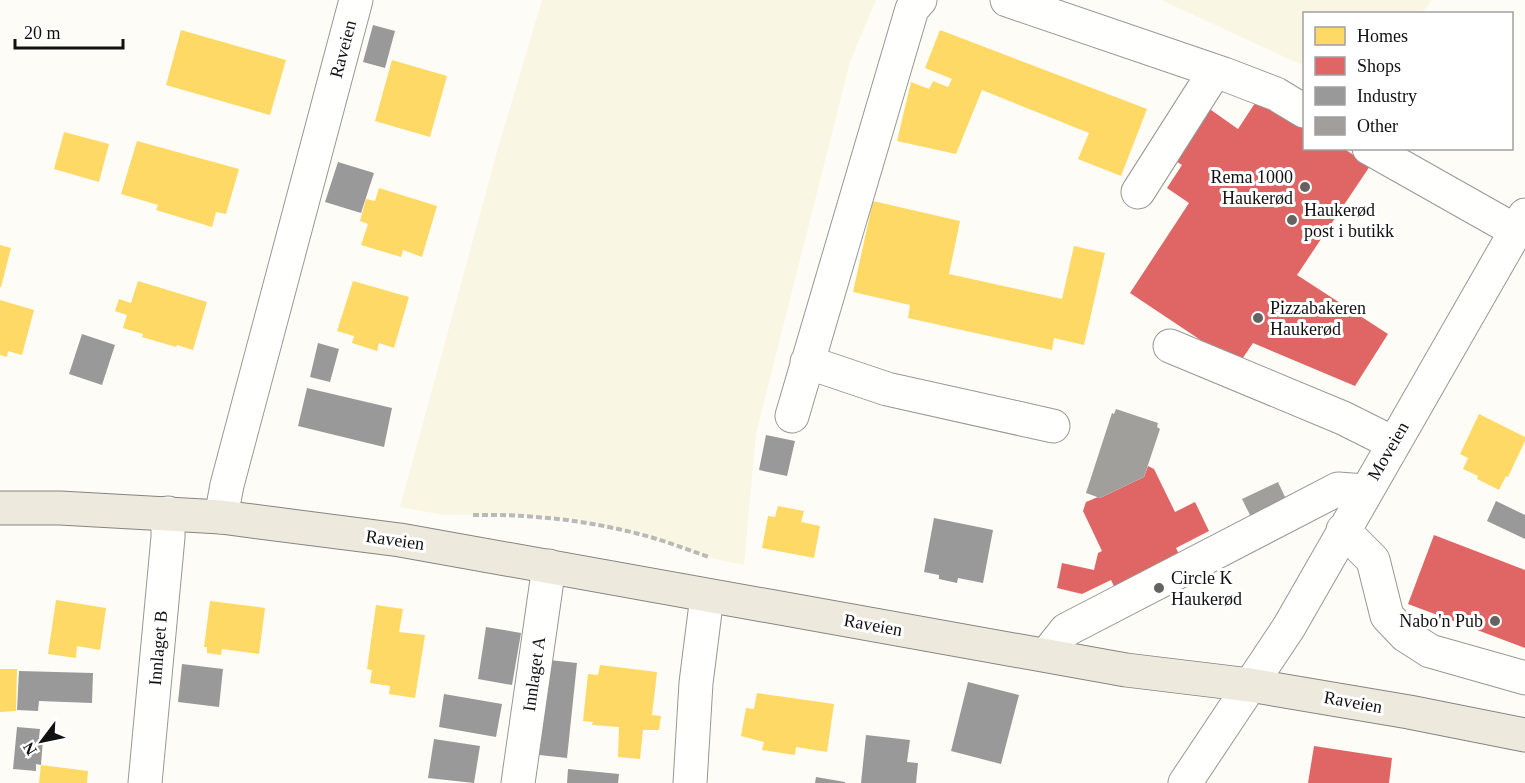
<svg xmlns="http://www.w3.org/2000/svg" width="1525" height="783" viewBox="0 0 1525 783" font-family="'Times New Roman',serif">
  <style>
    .farmland { fill: #f9f7e4 }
    .homes { fill: #ffd966 }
    .shops { fill: #e06666 }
    .industry { fill: #999 }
    .building { fill: #a19f9c }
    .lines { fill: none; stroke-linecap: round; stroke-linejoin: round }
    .minor-casing { stroke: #979795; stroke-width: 35 }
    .major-casing { stroke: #858482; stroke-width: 35 }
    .path { stroke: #b9b9b8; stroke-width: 4; stroke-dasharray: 6 3; stroke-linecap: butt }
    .minor { stroke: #fffffe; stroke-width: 33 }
    .major { stroke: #ede9dc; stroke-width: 33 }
    .poi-dot { fill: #646362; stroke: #fff; stroke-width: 2 }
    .labels { text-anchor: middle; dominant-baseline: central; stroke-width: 6; stroke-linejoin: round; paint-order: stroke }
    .street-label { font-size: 18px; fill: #111; stroke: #fff }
    .poi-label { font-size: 18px; fill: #111; stroke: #fff; text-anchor: start }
  </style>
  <rect width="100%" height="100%" fill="#fdfcf7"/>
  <path class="farmland" d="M 542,0 L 876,0 L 850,62 L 756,434 L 744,565 L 714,559 L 639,534 L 566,519 L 502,514 L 444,515 L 400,507 L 498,148 Z
    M 1161,0 L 1432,0 L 1422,13 L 1304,14 L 1304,66 Z"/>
  <path class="homes" d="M 181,30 L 286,60 L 270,115 L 166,85 Z
    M 940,30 L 1147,109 L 1121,176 L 1078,159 L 1089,133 L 982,90 L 956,154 L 897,141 L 911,82 L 929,89 L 933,81 L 948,87 L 952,79 L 925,68 Z
    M 392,60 L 447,76 L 430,137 L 375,121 Z
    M 64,132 L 109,144 L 99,182 L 54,169 Z
    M 137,141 L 239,169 L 226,214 L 216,212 L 212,227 L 156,210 L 158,205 L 121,194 Z
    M 379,188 L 437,206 L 422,257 L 403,250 L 401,257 L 361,245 L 368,224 L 360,221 L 366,199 L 375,201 Z
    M 873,201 L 960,221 L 949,274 L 1062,299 L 1074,246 L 1105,253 L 1084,345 L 1054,338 L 1052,350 L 908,318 L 910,305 L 853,292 Z
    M 0,245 L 11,248 L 1,287 L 0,287 Z
    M 138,281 L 207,302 L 193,350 L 177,345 L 176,347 L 142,337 L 143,334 L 123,328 L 127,315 L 115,311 L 119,299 L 131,303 Z
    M 353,281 L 409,297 L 394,348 L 379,343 L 377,351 L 352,343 L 354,336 L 337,331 Z
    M 0,300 L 34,310 L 22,355 L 8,351 L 7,357 L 0,355 Z
    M 1479,414 L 1525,437 L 1525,441 L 1508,477 L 1506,476 L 1499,490 L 1477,479 L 1478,476 L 1463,469 L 1468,458 L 1460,454 Z
    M 778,506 L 804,511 L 801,522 L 820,526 L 814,558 L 762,548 L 768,516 L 775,517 Z
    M 56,600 L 106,608 L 100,650 L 77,646 L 76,658 L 48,654 Z
    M 210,601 L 265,608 L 259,654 L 222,649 L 221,655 L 207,653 L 207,647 L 204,647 Z
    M 376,605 L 403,609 L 399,632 L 425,635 L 415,698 L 389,694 L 390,686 L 370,683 L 372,670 L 367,669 Z
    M 600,665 L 657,672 L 652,715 L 661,716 L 659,730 L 643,730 L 640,759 L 618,757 L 619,727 L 592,725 L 593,722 L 583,721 L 588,674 L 598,675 Z
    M 0,669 L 17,669 L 16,711 L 0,712 Z
    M 757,693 L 834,704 L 827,752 L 796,747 L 795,755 L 762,750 L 764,742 L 741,736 L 746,708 L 754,709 Z
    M 41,765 L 88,771 L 87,783 L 39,783 Z"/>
  <path class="shops" d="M 1261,94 L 1304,123 L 1304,148 L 1343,148 L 1370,166 L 1297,275 L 1388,334 L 1355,386 L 1253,343 L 1238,365 L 1130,293 L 1189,203 L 1167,188 L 1182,165 L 1171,158 L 1204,105 L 1238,129 Z
    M 1148,466 L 1154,469 L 1175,512 L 1195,502 L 1209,531 L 1176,548 L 1193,583 L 1128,615 L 1111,580 L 1082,594 L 1057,588 L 1062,563 L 1094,570 L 1098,553 L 1102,551 L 1083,511 L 1086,502 L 1098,497 L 1100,498 L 1144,477 Z
    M 1434,535 L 1525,570 L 1525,648 L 1408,604 Z
    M 1314,746 L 1392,758 L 1389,783 L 1308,783 Z"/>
  <path class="industry" d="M 373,25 L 395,31 L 385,68 L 363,62 Z
    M 338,162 L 374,173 L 361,213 L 325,202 Z
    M 82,334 L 115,345 L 102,385 L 69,374 Z
    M 318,343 L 339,349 L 330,382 L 310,377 Z
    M 307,388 L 392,408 L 384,447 L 298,426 Z
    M 766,435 L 795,441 L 787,476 L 759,470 Z
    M 1496,501 L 1525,515 L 1525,539 L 1487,521 Z
    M 934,518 L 993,530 L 983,583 L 958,578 L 957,583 L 939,579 L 939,575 L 924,572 Z
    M 486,627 L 521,633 L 512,685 L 478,679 Z
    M 540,659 L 577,663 L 567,758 L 530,754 Z
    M 182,664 L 223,669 L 219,707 L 178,702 Z
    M 19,671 L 93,673 L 92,703 L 39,701 L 38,711 L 17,710 Z
    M 968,682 L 1019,695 L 1001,764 L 951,751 Z
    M 444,694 L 502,704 L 496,737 L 439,727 Z
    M 17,727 L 40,729 L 39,738 L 43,739 L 41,765 L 36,764 L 36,771 L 13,769 Z
    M 866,735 L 910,740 L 907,762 L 918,763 L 916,783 L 861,783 Z
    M 434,739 L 480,746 L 474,783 L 428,778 Z
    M 568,769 L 619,774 L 618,783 L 567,783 Z
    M 816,777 L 845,782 L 845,783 L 815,783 Z"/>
  <path class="building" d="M 1116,409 L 1158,423 L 1157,427 L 1160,429 L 1144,477 L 1100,498 L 1086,493 L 1112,413 L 1114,414 Z
    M 1278,482 L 1292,512 L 1257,529 L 1242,499 Z"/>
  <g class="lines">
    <g class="minor-casing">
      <path id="minor" d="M 1007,0 L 1224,74 L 1276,94 L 1304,111
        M 1369,148 L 1516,231
        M 1138,192 L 1215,71
        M 1170,346 L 1343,418 L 1393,443
        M 807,362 L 887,389 L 1053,426
        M 792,416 L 912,9 L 920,0
        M 221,517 L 227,485 L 356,0
        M 1343,530 L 1373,560 L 1387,616 L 1405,635 L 1430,651 L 1525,678
        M 1046,655 L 1066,630 L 1338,489 L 1365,491
        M 145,783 L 168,537 L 168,513
        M 518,783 L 549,566
        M 690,783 L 696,683 L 707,596
        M 1185,783 L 1289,627 L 1525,215"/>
    </g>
    <g class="major-casing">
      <path id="major" d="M 0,508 L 60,508 L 221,517 L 400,540 L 1126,670 L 1250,685 L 1409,712 L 1525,735"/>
    </g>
    <path class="path" d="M 473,515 C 529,514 585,520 639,534 C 663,540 686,549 709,557"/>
    <use href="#minor" class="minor"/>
    <use href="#major" class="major"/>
  </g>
  <g class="poi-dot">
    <circle cx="1305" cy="187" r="6"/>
    <circle cx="1292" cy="220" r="6"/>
    <circle cx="1258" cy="318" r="6"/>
    <circle cx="1159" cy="588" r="6"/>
    <circle cx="1495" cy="621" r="6"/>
  </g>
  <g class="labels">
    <g class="street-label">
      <text transform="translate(343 49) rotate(-75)">Raveien</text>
      <text transform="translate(1388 451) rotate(-60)">Moveien</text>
      <text transform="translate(395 540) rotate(8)">Raveien</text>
      <text transform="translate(873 625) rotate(10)">Raveien</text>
      <text transform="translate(158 648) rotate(-85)">Innlaget B</text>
      <text transform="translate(534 674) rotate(-82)">Innlaget A</text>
      <text transform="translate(1353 702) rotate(10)">Raveien</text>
    </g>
    <g class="poi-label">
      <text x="1293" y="177" text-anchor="end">Rema 1000<tspan x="1293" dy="21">Haukerød</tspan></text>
      <text x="1304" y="210">Haukerød<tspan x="1304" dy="21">post i butikk</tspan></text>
      <text x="1270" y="308">Pizzabakeren<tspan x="1270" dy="21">Haukerød</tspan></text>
      <text x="1171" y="578">Circle K<tspan x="1171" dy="21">Haukerød</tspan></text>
      <text x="1483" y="621" text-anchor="end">Nabo'n Pub</text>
    </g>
  </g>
  <rect x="1303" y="12" width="210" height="138" fill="#ffffff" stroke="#a0a0a0" stroke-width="1.5"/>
  <rect x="1315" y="27" width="30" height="18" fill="#ffd966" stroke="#a0a0a0" stroke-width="1.5"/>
  <text x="1357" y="42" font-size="18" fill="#111111">Homes</text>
  <rect x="1315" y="57" width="30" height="18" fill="#e06666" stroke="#a0a0a0" stroke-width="1.5"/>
  <text x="1357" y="72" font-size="18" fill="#111111">Shops</text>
  <rect x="1315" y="87" width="30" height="18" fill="#999999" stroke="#a0a0a0" stroke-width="1.5"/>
  <text x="1357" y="102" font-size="18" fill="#111111">Industry</text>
  <rect x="1315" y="117" width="30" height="18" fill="#a19f9c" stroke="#a0a0a0" stroke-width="1.5"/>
  <text x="1357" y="132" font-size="18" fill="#111111">Other</text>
  <g transform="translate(42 741) rotate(238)" stroke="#ffffff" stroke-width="4.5" paint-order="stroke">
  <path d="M0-4.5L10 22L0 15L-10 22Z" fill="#111111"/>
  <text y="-9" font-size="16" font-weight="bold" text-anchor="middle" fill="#111111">N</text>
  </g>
  <path d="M15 39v9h108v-9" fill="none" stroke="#111111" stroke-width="3"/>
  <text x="24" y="39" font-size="18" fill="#111111" stroke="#ffffff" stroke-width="4.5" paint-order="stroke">20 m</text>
</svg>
